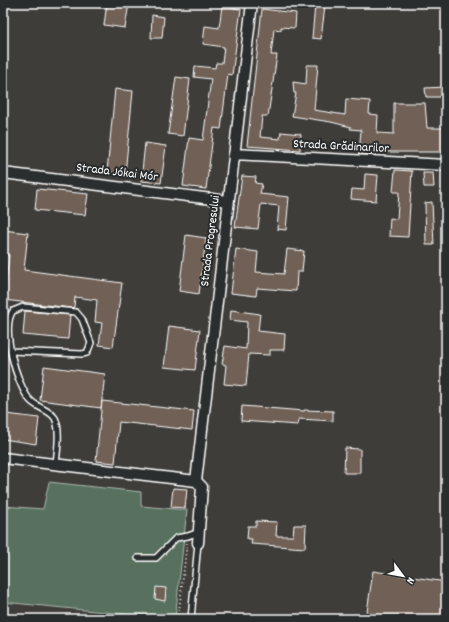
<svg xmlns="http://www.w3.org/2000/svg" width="449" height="622" viewBox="0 0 449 622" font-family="Dekko,sans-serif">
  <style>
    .green { fill: #58715e; stroke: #acb8ae }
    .building { fill: #6f6155; stroke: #fff }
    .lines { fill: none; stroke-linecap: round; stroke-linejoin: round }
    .lane-casing { stroke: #fff; stroke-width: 8 }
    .street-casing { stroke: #fff; stroke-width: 13 }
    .path { stroke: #fff; stroke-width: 2; stroke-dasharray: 1 3; stroke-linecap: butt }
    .lane { stroke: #2a2d2e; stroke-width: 5 }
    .street { stroke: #2a2d2e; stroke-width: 10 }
    .labels { text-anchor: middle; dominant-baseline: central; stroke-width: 4; stroke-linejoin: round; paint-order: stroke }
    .street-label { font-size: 13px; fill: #fff; stroke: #2a2d2e }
  </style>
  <rect width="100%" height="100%" fill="#3f3d3a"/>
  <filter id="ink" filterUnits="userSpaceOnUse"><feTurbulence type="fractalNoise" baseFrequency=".025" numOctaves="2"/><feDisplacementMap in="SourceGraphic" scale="8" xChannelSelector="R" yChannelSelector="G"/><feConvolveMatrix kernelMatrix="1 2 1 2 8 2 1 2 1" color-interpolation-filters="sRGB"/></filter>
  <g filter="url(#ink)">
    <path class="green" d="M 49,482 L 141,492 L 141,506 L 187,510 L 175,619 L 3,602 L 3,506 L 43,509 Z"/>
    <path class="building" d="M 107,3 L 129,3 L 125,28 L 104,25 Z
      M 315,5 L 325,6 L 321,39 L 312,38 Z
      M 222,6 L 241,9 L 232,75 L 228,74 L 221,129 L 214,128 L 206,189 L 183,186 L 189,138 L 203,140 L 211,79 L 194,77 L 195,66 L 215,68 L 216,63 L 222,63 L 224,47 L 203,44 L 205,26 L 219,28 Z
      M 262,9 L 296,13 L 295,28 L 281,27 L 281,30 L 274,29 L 271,55 L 277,55 L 268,116 L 262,116 L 260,137 L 280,139 L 281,132 L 301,134 L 300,150 L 247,146 Z
      M 152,15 L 164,17 L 162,38 L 151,38 Z
      M 307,65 L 318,65 L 314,110 L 345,115 L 346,99 L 370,101 L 369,114 L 378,115 L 377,133 L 394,134 L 394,103 L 425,103 L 427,128 L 446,128 L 446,152 L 376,152 L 375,155 L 359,154 L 361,130 L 350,129 L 351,127 L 331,122 L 292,116 L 296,93 L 294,93 L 293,82 L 306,84 Z
      M 176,77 L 190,79 L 183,136 L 168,134 Z
      M 446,87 L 446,97 L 426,97 L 425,88 Z
      M 115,89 L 133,91 L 125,174 L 107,172 Z
      M 145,143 L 166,146 L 161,183 L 141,181 Z
      M 395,170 L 412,171 L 408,237 L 389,236 L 390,218 L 397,219 L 399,192 L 393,192 Z
      M 423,173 L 433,173 L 434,187 L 424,187 Z
      M 365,174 L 378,175 L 376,201 L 351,199 L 352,189 L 364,190 Z
      M 242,176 L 256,177 L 255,183 L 262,184 L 260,194 L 289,197 L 286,230 L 277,229 L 279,206 L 261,204 L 258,229 L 235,227 Z
      M 37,189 L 88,194 L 85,215 L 35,210 Z
      M 432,202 L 434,245 L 426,245 L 425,203 Z
      M 3,230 L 28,233 L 24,270 L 122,283 L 113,347 L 99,345 L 102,323 L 95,322 L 97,300 L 75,297 L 74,307 L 71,308 L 4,300 L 9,255 L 3,255 Z
      M 186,235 L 206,238 L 199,294 L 179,291 Z
      M 236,249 L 258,252 L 256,272 L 284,274 L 287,249 L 304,251 L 302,272 L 297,272 L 296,291 L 257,288 L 256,296 L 231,293 Z
      M 231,310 L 260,314 L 258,331 L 285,334 L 284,350 L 270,350 L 270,355 L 249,354 L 246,386 L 224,384 L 226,365 L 222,364 L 225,346 L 246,349 L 247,322 L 230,320 Z
      M 25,311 L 70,315 L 68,339 L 23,335 Z
      M 169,326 L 200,330 L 195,370 L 164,367 Z
      M 44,366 L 105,374 L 101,408 L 40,400 Z
      M 102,401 L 194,411 L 192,430 L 119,422 L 115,463 L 96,461 Z
      M 242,406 L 304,411 L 304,410 L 333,411 L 333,421 L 299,419 L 298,425 L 241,421 Z
      M 6,414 L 39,418 L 36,444 L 3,439 Z
      M 345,448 L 360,449 L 360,473 L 344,473 Z
      M 173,488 L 187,489 L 185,508 L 171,507 Z
      M 256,521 L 277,522 L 276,536 L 293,536 L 294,525 L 306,525 L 305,548 L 251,544 L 252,539 L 247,539 L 248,526 L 256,526 Z
      M 373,571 L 446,582 L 446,619 L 366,619 Z
      M 156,587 L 166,588 L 165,601 L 155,599 Z"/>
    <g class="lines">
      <g class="lane-casing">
        <path id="lane" d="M 11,351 L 82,354 L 87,353 L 91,343 L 82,319 L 76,312 L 23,307 L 13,311 C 0,327 17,386 30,400 C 37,408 50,410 55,418 C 61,431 57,451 56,464
          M 138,558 L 156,558 L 176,538 L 188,536 L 199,532
          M 191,619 L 198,543"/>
      </g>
      <g class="street-casing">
        <path id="street" d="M 234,154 L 446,165
          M 3,173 L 228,201
          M 3,458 L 196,481 L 202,487 L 198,543
          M 196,481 L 252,3"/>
      </g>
      <path class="path" d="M 178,619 L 187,543"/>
      <use href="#lane" class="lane"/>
      <use href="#street" class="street"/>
    </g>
  </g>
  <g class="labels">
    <g class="street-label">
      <text transform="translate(341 147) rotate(3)">Strada Grădinarilor</text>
      <text transform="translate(117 173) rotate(7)">Strada Jókai Mór</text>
      <text transform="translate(211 241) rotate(-83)">Strada Progresului</text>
    </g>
  </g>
  <rect width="449" height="622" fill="none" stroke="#2a2d2e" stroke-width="16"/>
  <rect x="8" y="8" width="433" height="606" fill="none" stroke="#fff" stroke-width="1.5" filter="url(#ink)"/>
  <g transform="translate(403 576) rotate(122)" stroke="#2a2d2e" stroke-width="3" paint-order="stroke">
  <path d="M0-3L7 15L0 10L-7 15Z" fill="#ffffff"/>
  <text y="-6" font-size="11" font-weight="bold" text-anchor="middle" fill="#ffffff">N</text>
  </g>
</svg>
